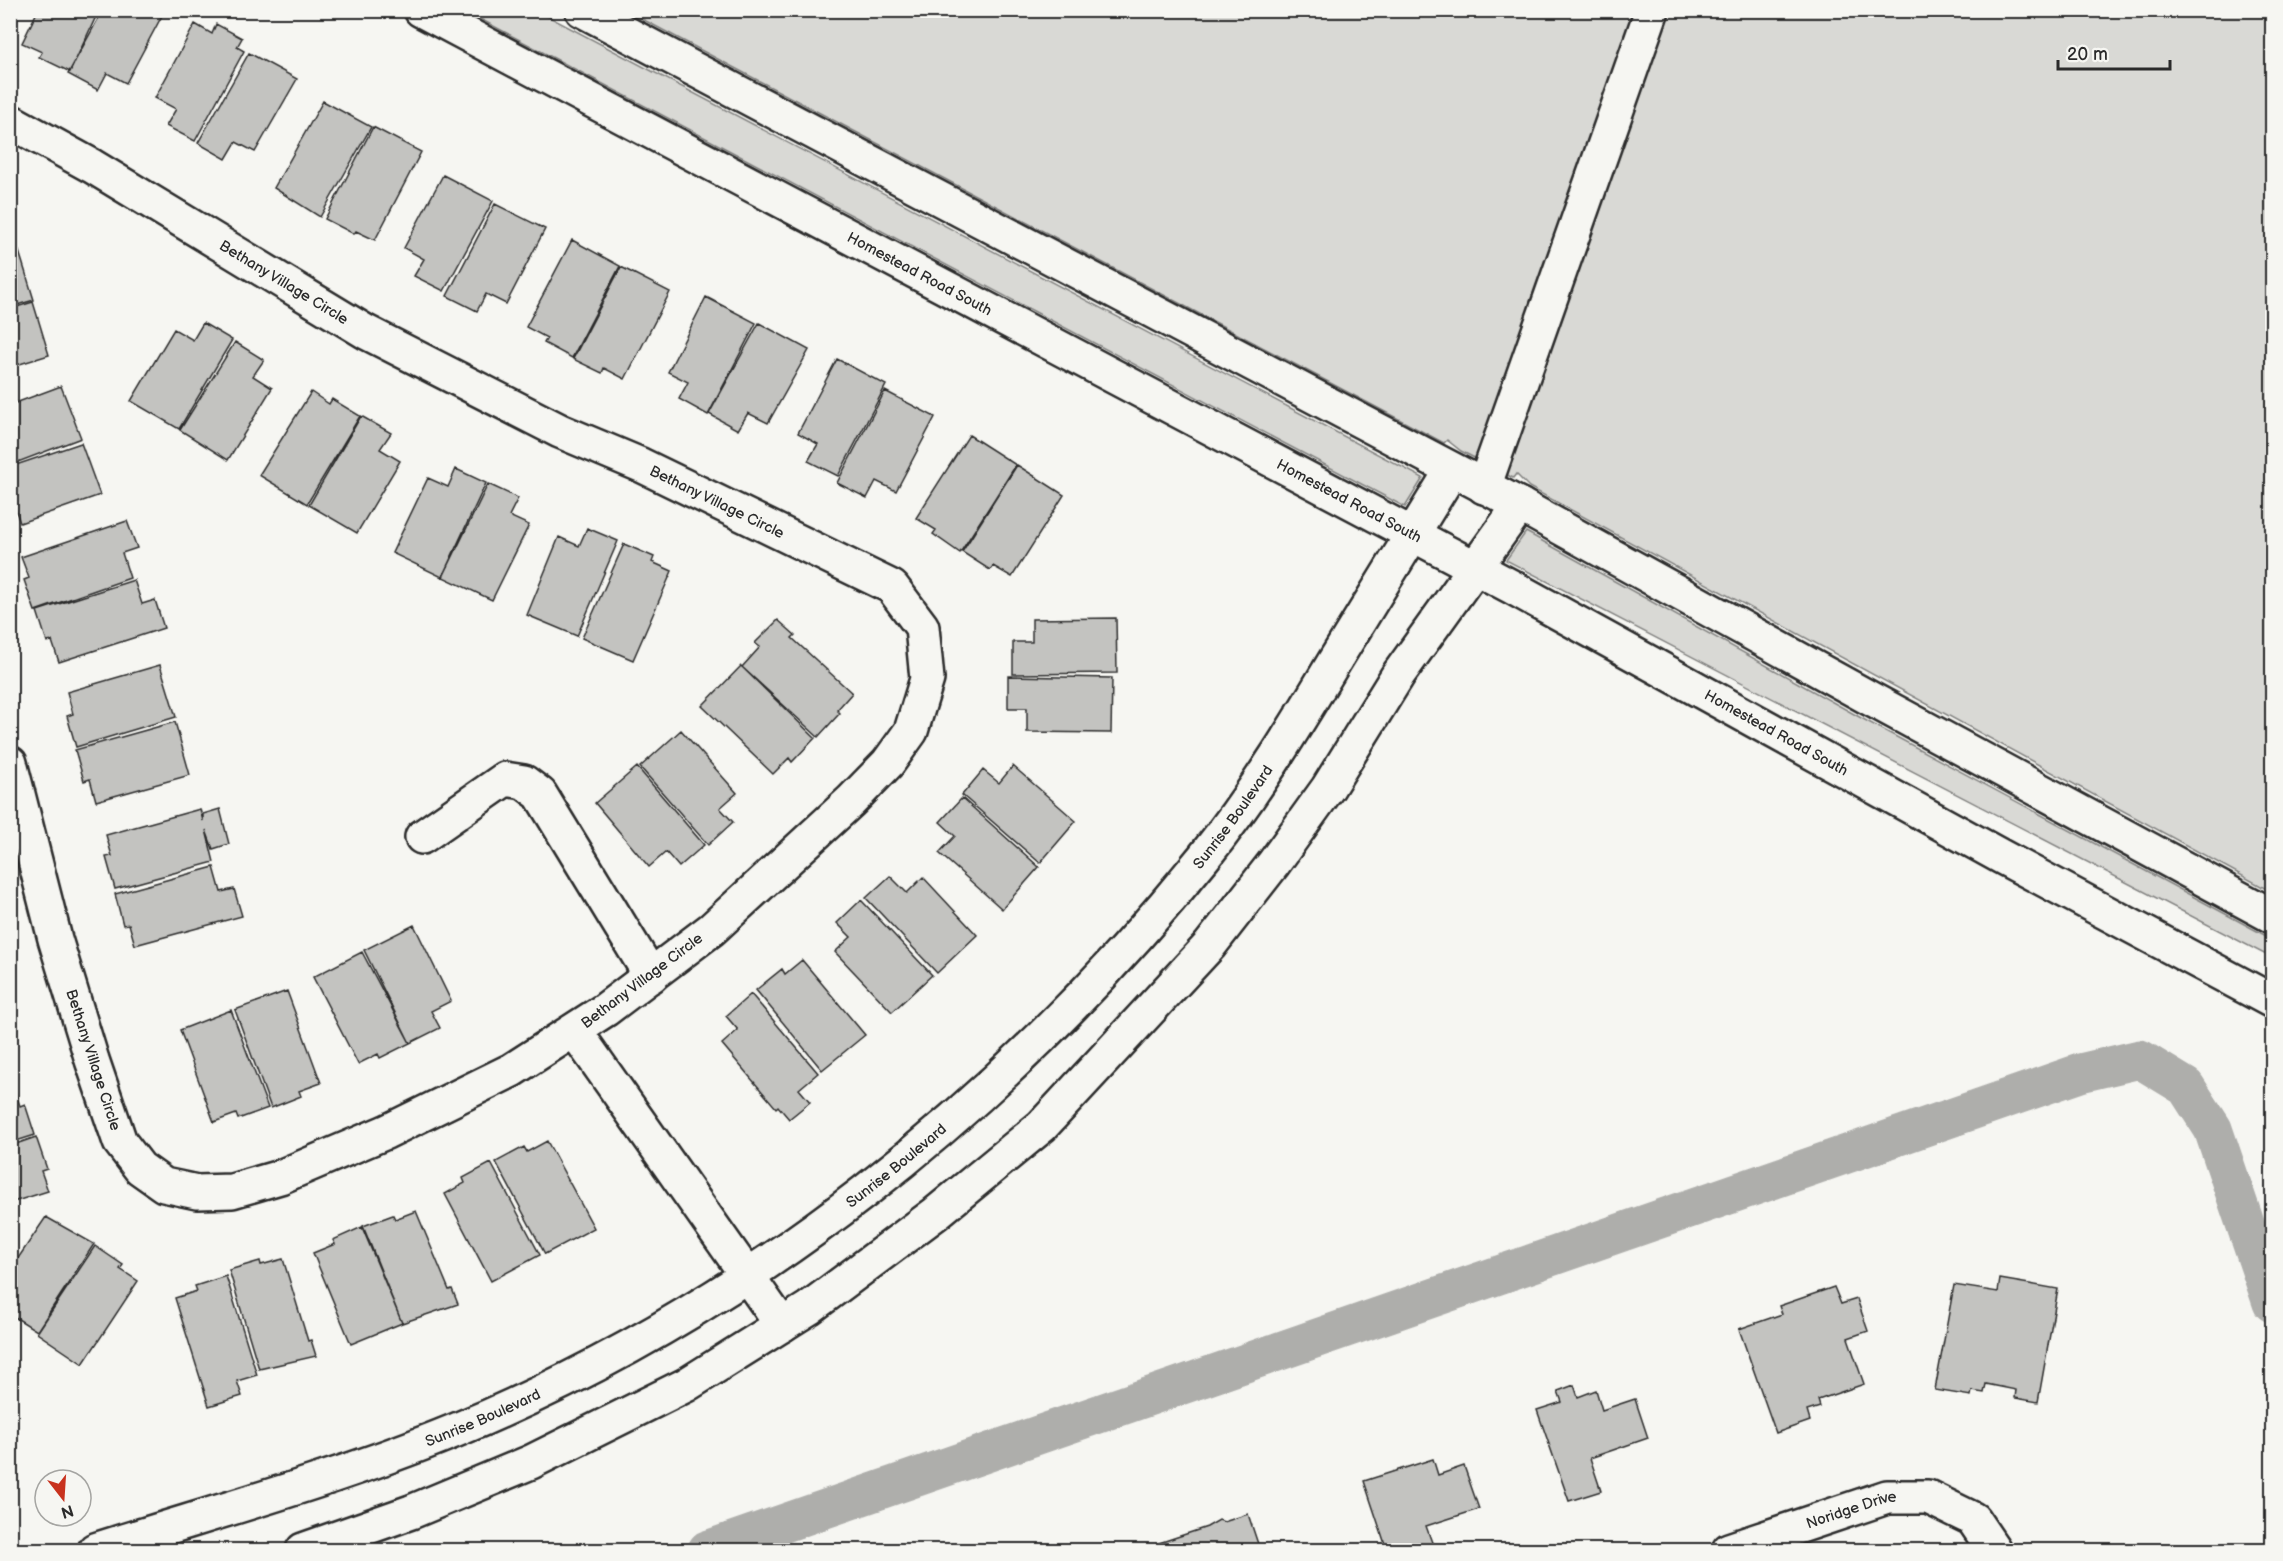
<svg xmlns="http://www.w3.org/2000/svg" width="2283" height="1561" viewBox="0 0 2283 1561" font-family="'Balsamiq Sans',sans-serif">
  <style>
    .green { fill: #d9d9d5; stroke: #828280; stroke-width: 1.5 }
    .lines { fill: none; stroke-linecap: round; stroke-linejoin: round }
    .canal { stroke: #aeaeab; stroke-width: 39 }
    .building { fill: #c3c3c0; stroke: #2b2b2b; stroke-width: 1.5 }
    .minor-casing { stroke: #2b2b2b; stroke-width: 38 }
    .major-casing { stroke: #2b2b2b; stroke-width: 38 }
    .minor { stroke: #f6f6f2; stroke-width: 33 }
    .major { stroke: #f6f6f2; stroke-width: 33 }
    .labels { text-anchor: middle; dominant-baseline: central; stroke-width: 4.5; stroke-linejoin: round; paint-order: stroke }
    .street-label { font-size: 15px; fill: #2b2b2b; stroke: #f6f6f2 }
  </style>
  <rect width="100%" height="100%" fill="#f6f6f2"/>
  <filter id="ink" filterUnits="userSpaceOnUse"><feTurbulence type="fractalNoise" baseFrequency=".0167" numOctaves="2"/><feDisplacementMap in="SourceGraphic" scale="12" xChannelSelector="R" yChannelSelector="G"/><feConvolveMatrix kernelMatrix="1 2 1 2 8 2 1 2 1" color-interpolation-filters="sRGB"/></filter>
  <g filter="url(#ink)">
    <path class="green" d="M 465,11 L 538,11 L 1423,478 L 1405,507 Z
      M 627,11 L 2272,11 L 2272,892 L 1529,487 L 1516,474 L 1513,478 L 1461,451 L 1447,440 L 1444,443 Z
      M 1526,532 L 1863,719 L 2272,939 L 2272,958 L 1506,560 Z"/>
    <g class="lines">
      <path class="canal" d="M 707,1550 L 2080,1073 L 2140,1059 L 2186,1087 L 2213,1129 L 2272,1303"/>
    </g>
    <path class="building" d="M 38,10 L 99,10 L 70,72 L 39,57 L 42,52 L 22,43 Z
      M 103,10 L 165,10 L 126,83 L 107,73 L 98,90 L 68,74 Z
      M 195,24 L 212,34 L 216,24 L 242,38 L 237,47 L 244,51 L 195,141 L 166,126 L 176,109 L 155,98 Z
      M 249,53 L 297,79 L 255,152 L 236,142 L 226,159 L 198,143 Z
      M 323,101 L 371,127 L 320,217 L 274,188 Z
      M 373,127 L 421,152 L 375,240 L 356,231 L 354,234 L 325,219 Z
      M 443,175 L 493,201 L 444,291 L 414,276 L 424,259 L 404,248 Z
      M 495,204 L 545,229 L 506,304 L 486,294 L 477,311 L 447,296 Z
      M 572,240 L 620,266 L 572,358 L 544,343 L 547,338 L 526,327 Z
      M 18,248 L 34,300 L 10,307 L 10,250 Z
      M 621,267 L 670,292 L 625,379 L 604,368 L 602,373 L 573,359 Z
      M 706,297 L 756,323 L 708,415 L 679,399 L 688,382 L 668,372 Z
      M 33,302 L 49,355 L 10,367 L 10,309 Z
      M 203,323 L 232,340 L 179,429 L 131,401 L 174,329 L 193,340 Z
      M 759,323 L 809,350 L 768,423 L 748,413 L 738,430 L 709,414 Z
      M 235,342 L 264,360 L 253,376 L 272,388 L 228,460 L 180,430 Z
      M 837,359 L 886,385 L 838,476 L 808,461 L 818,444 L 798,433 Z
      M 61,386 L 81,438 L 10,465 L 10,405 Z
      M 885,391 L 935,417 L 896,491 L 876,481 L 867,498 L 837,483 Z
      M 311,392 L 329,404 L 332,399 L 360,416 L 307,504 L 259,475 Z
      M 361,416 L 391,433 L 380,449 L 400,461 L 357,533 L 309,505 Z
      M 969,435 L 1016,465 L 960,553 L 933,534 L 936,530 L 916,518 Z
      M 81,443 L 100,495 L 20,523 L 13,502 L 10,503 L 10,467 Z
      M 1017,465 L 1064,495 L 1012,577 L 993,566 L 990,570 L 962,552 Z
      M 456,469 L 486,483 L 442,577 L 392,553 L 428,478 L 448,487 Z
      M 488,484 L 518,498 L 509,516 L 529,525 L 492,600 L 443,577 Z
      M 127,521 L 137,548 L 122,553 L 130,578 L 35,611 L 24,580 L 29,578 L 21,557 Z
      M 587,528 L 618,541 L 577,636 L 527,615 L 559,537 L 579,546 Z
      M 624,544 L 654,557 L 652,562 L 672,571 L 633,660 L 582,638 Z
      M 134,580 L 142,604 L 155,600 L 164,628 L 59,662 L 52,641 L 47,642 L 37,611 Z
      M 1116,618 L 1117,673 L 1013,674 L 1013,642 L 1032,642 L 1032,619 Z
      M 778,620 L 795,635 L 792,638 L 852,693 L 837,710 L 840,713 L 818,737 L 742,667 L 760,647 L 755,643 Z
      M 160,665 L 176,717 L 76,747 L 67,716 L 73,714 L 67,692 Z
      M 741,666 L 815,738 L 792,762 L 789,758 L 773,774 L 702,706 Z
      M 1008,676 L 1112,678 L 1111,733 L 1027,732 L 1027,708 L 1008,708 Z
      M 175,722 L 190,775 L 96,801 L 90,779 L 84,781 L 75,750 Z
      M 681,730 L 737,793 L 720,808 L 733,822 L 708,845 L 640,767 Z
      M 1013,766 L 1076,821 L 1040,863 L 962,795 L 983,770 L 999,783 Z
      M 637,767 L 704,845 L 679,867 L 666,852 L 649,867 L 595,803 Z
      M 962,798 L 1039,867 L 1002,909 L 939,853 L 955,836 L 940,822 Z
      M 200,809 L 203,821 L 203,814 L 220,809 L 229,844 L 213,849 L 206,830 L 214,862 L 115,889 L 106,857 L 112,856 L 106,835 Z
      M 214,867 L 221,892 L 234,889 L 242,916 L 135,945 L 129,924 L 123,925 L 115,894 Z
      M 890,876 L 907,893 L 923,877 L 977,935 L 937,973 L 866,898 Z
      M 861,900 L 932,975 L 892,1012 L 835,952 L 851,937 L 837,923 Z
      M 414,925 L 451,1001 L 431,1011 L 440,1028 L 410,1043 L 364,950 Z
      M 362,952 L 410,1043 L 380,1058 L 378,1054 L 358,1064 L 313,977 Z
      M 802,960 L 865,1035 L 822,1070 L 756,990 L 782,969 L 785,974 Z
      M 287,991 L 321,1083 L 299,1091 L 301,1096 L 271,1108 L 235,1010 Z
      M 751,994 L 818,1073 L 799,1089 L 810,1102 L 789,1119 L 778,1106 L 776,1108 L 722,1044 L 738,1030 L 726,1016 Z
      M 231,1010 L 268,1108 L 238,1119 L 236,1114 L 214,1122 L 180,1030 Z
      M 13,1085 L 20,1106 L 25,1104 L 35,1135 L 10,1143 L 10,1086 Z
      M 36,1137 L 47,1169 L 41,1171 L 48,1191 L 10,1203 L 10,1146 Z
      M 547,1141 L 594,1228 L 545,1254 L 496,1162 L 524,1147 L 527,1152 Z
      M 491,1163 L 540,1255 L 491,1281 L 445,1194 L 465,1183 L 463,1178 Z
      M 416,1211 L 449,1290 L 452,1289 L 458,1304 L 402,1323 L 363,1226 L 393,1215 L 395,1219 Z
      M 46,1217 L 94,1244 L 37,1331 L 10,1314 L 10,1270 Z
      M 362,1227 L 402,1323 L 351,1344 L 313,1253 L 335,1244 L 333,1240 Z
      M 95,1246 L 123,1265 L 120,1269 L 138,1281 L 83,1364 L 37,1333 Z
      M 283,1259 L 308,1341 L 311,1340 L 316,1356 L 259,1369 L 229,1270 L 260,1261 L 261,1265 Z
      M 226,1276 L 257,1375 L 237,1381 L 242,1396 L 209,1406 L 175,1298 L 197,1291 L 195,1286 Z
      M 2000,1279 L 2058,1289 L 2038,1402 L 2015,1398 L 2016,1390 L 1986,1384 L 1984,1393 L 1972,1391 L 1971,1396 L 1935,1390 L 1954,1285 L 1998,1292 Z
      M 1834,1287 L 1841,1304 L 1857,1299 L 1868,1331 L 1848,1338 L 1864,1384 L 1818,1400 L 1820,1407 L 1807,1411 L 1810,1421 L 1776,1433 L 1739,1329 L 1782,1314 L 1779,1306 Z
      M 1574,1385 L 1578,1397 L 1596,1390 L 1602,1410 L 1635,1399 L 1648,1438 L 1590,1458 L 1601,1491 L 1569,1501 L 1537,1410 L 1562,1402 L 1558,1391 Z
      M 1433,1459 L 1438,1475 L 1464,1466 L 1479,1509 L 1426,1526 L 1434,1548 L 1387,1550 L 1364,1481 Z
      M 1248,1514 L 1260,1550 L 1162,1550 L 1159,1543 L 1207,1527 L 1219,1520 L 1224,1522 Z"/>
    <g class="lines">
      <g class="minor-casing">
        <g id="minor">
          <path id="s1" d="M 10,121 L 92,166 L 366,332 L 560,431 L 641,465 L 892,587 L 922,627 L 927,679 L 911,731 L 888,763 L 851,801 L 712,929 L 605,1010 L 512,1070 L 386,1132 L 280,1177 L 232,1191 L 197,1192 L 164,1185 L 140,1168 L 120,1142 L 92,1060 L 55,939 L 10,763"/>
          <path d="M 1484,487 L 1652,10"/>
          <path d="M 422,837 L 505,779 L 524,782 L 540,794 L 651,976"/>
          <path d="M 575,1031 L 782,1325"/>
          <path id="s2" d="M 95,1550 C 215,1512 337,1479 454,1431 C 749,1310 1005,1104 1204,857 C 1253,796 1294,729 1334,662 C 1373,598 1413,534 1452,470"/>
          <path d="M 303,1550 L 411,1512 L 531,1462 L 686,1385 L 809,1308 L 935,1214 L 1042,1126 L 1210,945 L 1274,863 L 1328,788 L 1398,675 L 1520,505"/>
          <path id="s3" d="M 1729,1550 L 1887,1497 L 1928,1497 L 1973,1519 L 1994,1550"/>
        </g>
      </g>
      <g class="major-casing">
        <g id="major">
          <path id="s4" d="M 421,10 L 1512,587 L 2002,857 L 2272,1001"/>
          <path d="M 582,10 L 1520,505 L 1871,699 L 2272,916"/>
        </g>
      </g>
      <use href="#minor" class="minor"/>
      <use href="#major" class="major"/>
    </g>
  </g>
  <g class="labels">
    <g class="street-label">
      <text stroke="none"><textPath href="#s4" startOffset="564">Homestead Road South</textPath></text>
      <text stroke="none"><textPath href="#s1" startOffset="318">Bethany Village Circle</textPath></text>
      <text stroke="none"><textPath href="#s4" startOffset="1050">Homestead Road South</textPath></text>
      <text stroke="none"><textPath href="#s1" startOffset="804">Bethany Village Circle</textPath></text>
      <text stroke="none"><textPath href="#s4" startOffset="1536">Homestead Road South</textPath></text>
      <text stroke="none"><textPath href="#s2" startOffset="1382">Sunrise Boulevard</textPath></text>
      <text transform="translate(642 981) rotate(-37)">Bethany Village Circle</text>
      <text transform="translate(93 1060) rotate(72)">Bethany Village Circle</text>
      <text stroke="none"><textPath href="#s2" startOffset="896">Sunrise Boulevard</textPath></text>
      <text stroke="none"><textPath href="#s2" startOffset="410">Sunrise Boulevard</textPath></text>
      <text stroke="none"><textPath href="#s3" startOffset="129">Noridge Drive</textPath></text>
    </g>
  </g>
  <rect width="2283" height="1561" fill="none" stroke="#f6f6f2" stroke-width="36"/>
  <rect x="18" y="18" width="2247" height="1525" fill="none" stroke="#2b2b2b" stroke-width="2" filter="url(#ink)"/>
  <g transform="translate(63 1498) rotate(163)"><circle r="28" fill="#f6f6f2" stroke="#a5a5a2" stroke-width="1.5"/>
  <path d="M0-4.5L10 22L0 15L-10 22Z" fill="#c8321e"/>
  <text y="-9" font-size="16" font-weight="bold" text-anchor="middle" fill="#2b2b2b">N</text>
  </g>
  <path d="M2058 60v9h112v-9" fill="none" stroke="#2b2b2b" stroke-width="3"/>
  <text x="2067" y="60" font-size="18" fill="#2b2b2b" stroke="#f6f6f2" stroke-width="4.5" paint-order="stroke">20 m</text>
</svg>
